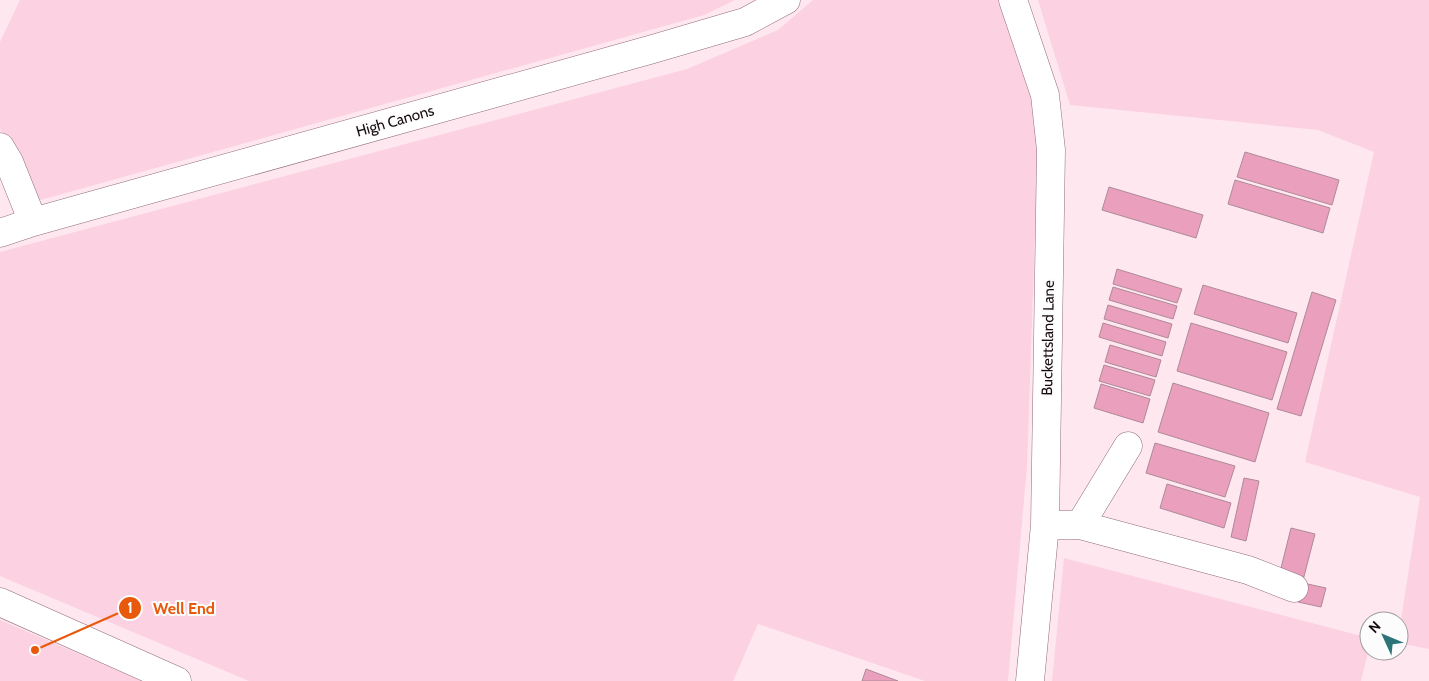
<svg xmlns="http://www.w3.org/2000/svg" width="1429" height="681" viewBox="0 0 1429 681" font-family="Cabin,sans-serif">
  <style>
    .green { fill: #fcd1e1 }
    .building { fill: #ea9fbd; stroke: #ad8a97 }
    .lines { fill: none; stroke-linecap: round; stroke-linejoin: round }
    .minor-casing { stroke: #906e7b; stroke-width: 29 }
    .minor { stroke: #fff; stroke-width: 28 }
    .labels { text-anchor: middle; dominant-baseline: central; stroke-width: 4; stroke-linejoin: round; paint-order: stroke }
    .street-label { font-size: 15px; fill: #170b10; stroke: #fcfcfc }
    .leader { fill: none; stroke: #e8590c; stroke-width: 2 }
    .callout-dot { fill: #e8590c; stroke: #fcfcfc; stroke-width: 2 }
    .mark-label { font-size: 15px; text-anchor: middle; font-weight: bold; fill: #fff }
    .callout-label { font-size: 16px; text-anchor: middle; font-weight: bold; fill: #e8590c; stroke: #fcfcfc; stroke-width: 4; stroke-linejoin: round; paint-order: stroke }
  </style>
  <rect width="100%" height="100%" fill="#ffe7ef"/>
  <path class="green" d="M 20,0 L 735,0 L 704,15 L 30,203 L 21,168 L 0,129 L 0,42 Z
    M 813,0 L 999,0 L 1030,85 L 1038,147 L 1027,466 L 1008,681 L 925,681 L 758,624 L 733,681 L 249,681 L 0,576 L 0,252 L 687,69 L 778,30 Z
    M 1038,0 L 1429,0 L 1429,649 L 1399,643 L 1399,633 L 1420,497 L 1305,462 L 1374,152 L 1318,130 L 1070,105 Z
    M 1064,558 L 1369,638 L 1369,648 L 1361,681 L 1052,681 Z
    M 0,620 L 142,681 L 0,681 Z"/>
  <path class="building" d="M 1245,152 L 1339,180 L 1332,205 L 1237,177 Z
    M 1235,180 L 1330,208 L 1323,233 L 1228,204 Z
    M 1109,187 L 1203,215 L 1196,238 L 1102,210 Z
    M 1117,269 L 1182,289 L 1177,303 L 1113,284 Z
    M 1203,285 L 1297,313 L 1288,343 L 1194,314 Z
    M 1113,287 L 1177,306 L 1173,319 L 1109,300 Z
    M 1312,292 L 1336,300 L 1301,416 L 1277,409 Z
    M 1108,305 L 1172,324 L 1168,338 L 1104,319 Z
    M 1103,323 L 1166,342 L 1162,356 L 1099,337 Z
    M 1191,323 L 1287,352 L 1272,400 L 1177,371 Z
    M 1110,345 L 1161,360 L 1156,377 L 1105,362 Z
    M 1104,365 L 1155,380 L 1150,396 L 1099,381 Z
    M 1173,383 L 1269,413 L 1255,462 L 1158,432 Z
    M 1101,384 L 1150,399 L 1143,423 L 1094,408 Z
    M 1155,443 L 1235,466 L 1225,497 L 1146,473 Z
    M 1244,478 L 1259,481 L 1246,541 L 1231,537 Z
    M 1167,484 L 1231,503 L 1224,528 L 1160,508 Z
    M 1291,528 L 1315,534 L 1302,584 L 1279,576 Z
    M 1303,583 L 1326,588 L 1321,607 L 1298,602 Z
    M 866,669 L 898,681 L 862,681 Z"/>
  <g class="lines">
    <g class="minor-casing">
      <path id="minor" d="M 1013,0 L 1045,95 L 1051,150 L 1045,525 L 1030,681
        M 0,147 L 9,162 L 33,222
        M 0,233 L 33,222 L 653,49 L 745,22 L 786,0
        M 1045,525 L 1080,525 L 1248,570 L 1294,588
        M 1080,525 L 1128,446
        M 0,602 L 177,681"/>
    </g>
    <use href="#minor" class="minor"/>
  </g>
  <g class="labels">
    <g class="street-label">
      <text transform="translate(395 121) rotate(-16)">High Canons</text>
      <text transform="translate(1048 338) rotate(-89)">Buckettsland Lane</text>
    </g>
  </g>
  <path class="leader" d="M35 650L130 608"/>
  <g class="callout-dot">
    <circle cx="35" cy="650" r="5"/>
    <circle cx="130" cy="608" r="12"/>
  </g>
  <g class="mark-label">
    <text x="130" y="613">1</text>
  </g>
  <g class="callout-label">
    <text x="184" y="614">Well End</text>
  </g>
  <g transform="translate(1384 636) rotate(314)"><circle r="24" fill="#fcfcfc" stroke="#a09c9e"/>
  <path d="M0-4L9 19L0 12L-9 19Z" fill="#2b7579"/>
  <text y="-8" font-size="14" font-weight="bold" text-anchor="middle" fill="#170b10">N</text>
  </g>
</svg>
